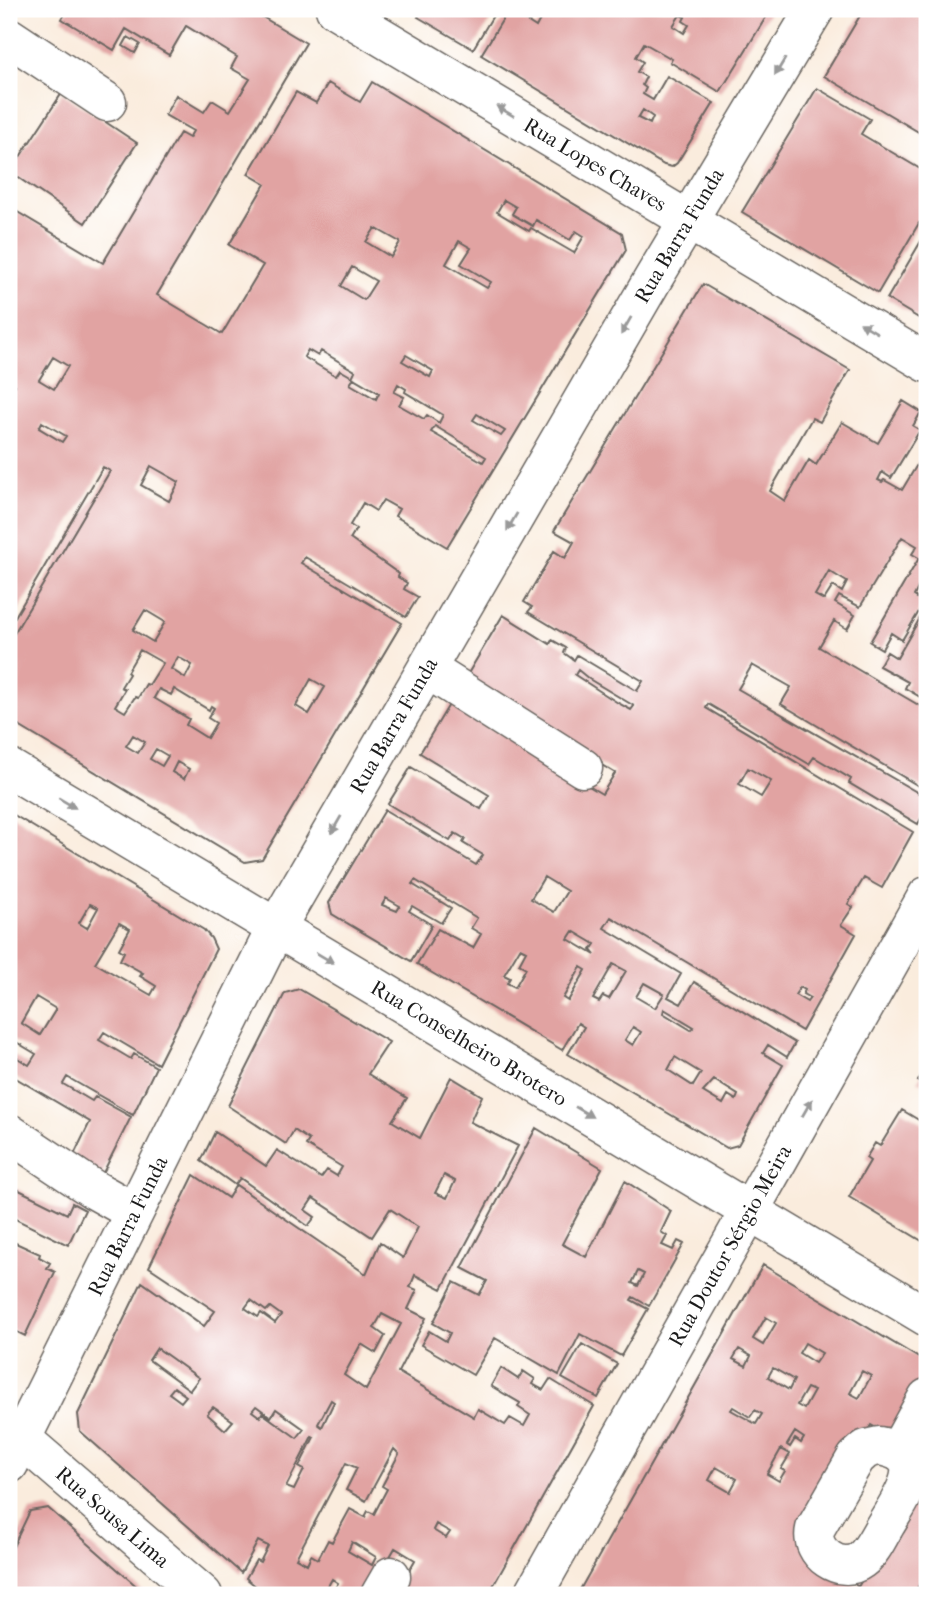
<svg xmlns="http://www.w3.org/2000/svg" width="936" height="1604" viewBox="0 0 936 1604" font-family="'IM FELL French Canon',serif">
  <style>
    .building { fill: #e1a3a2; fill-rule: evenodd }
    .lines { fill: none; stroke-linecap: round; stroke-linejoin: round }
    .minor-casing { stroke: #6a6560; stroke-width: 41 }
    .minor { stroke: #fff; stroke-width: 38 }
    .oneway { fill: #999 }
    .labels { text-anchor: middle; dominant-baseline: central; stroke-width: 7; stroke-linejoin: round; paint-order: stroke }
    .street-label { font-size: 21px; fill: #1c1c1c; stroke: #fff }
  </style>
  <rect width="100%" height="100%" fill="#fff"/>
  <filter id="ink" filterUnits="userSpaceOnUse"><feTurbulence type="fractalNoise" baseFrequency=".0143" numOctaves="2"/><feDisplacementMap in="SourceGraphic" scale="14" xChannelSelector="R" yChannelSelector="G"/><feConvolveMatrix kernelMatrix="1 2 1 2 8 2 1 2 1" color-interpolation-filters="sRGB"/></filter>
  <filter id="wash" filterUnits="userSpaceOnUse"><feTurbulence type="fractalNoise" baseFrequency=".00686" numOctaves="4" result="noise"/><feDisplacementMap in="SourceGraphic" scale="28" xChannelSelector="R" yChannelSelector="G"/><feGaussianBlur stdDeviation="1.57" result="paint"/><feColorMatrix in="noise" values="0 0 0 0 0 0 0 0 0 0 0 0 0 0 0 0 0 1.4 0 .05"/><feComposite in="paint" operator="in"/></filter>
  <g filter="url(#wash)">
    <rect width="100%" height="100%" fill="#faecdd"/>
    <g id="blocks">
      <path class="building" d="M 68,9 L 249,9 L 306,43 L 157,295 L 222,334 L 263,265 L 229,245 L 265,184 L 248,174 L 296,92 L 316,103 L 328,83 L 360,102 L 372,82 L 622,233 L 626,250 L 447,547 L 395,516 L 399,509 L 383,500 L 376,511 L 363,503 L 350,525 L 356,529 L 350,539 L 399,574 L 398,577 L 407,583 L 404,589 L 418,597 L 406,617 L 305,557 L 301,563 L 402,623 L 262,859 L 245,862 L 9,720 L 9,642 L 110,471 L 103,467 L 9,627 L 9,477 L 11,473 L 9,472 L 9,396 L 15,385 L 9,381 L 9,207 L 103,263 L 180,133 L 189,138 L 193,131 L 165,115 L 176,95 L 204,112 L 212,100 L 230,111 L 250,79 L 231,68 L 237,57 L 186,26 L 169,55 L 126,29 L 114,50 L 62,19 ZM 504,200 L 516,207 L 512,214 L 533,226 L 536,220 L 570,240 L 576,231 L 584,236 L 574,253 L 531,228 L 529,231 L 497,212 ZM 375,228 L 400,242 L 391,257 L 366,242 ZM 459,241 L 471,248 L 461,264 L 491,282 L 487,288 L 446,264 ZM 352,267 L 376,281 L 364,300 L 341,286 ZM 308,350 L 318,356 L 321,351 L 355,371 L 352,377 L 379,393 L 376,399 L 350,384 L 354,378 L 340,370 L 336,376 L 304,357 ZM 406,355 L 433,371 L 430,377 L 402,361 ZM 53,357 L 68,366 L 54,389 L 39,380 ZM 398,384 L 406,389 L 405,392 L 443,415 L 439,423 L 427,415 L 424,419 L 399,405 L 404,397 L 394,392 ZM 477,414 L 505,431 L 501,436 L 473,420 ZM 42,422 L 66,436 L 62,442 L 39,428 ZM 435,426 L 486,457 L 483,462 L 431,432 ZM 151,466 L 179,482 L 169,501 L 141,485 ZM 145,610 L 165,622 L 153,642 L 133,630 ZM 140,650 L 163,663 L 149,685 L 146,684 L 138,698 L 135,697 L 125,712 L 115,706 L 125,689 L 121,687 L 129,674 L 127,672 ZM 178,657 L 192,665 L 185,678 L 171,669 ZM 311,679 L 325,687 L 309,714 L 296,706 ZM 159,689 L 171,695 L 174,689 L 209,710 L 211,706 L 214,708 L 208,718 L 216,723 L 207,738 L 186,725 L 189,719 L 154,698 ZM 133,735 L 145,742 L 138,753 L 126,746 ZM 156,749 L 168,756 L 162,766 L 150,759 ZM 177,762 L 189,769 L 184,779 L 172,772 Z
        M 423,9 L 497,9 L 473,49 L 418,17 Z
        M 509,9 L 532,9 L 525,20 L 536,27 L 544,12 L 539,9 L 771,9 L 720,92 L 670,62 L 672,59 L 644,43 L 636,57 L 643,62 L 637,72 L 646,77 L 642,85 L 646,88 L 643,94 L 653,100 L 667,76 L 714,103 L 677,163 L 672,167 L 664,165 L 481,55 ZM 680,15 L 685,17 L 683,21 L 689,25 L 684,33 L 673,26 ZM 643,110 L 653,117 L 650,124 L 638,118 Z
        M 864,9 L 927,9 L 927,137 L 824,76 Z
        M 128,37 L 140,44 L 135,53 L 123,46 Z
        M 817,88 L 870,119 L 861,134 L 927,173 L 927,227 L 919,223 L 878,293 L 742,212 Z
        M 62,93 L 137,143 L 85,223 L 10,172 Z
        M 927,231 L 927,323 L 887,299 Z
        M 703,284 L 850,370 L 820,422 L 812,418 L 770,491 L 785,501 L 809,460 L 816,465 L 842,422 L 878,443 L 903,401 L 921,412 L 913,426 L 920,430 L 891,478 L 882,472 L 878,480 L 882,482 L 884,480 L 902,490 L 927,448 L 927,591 L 919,586 L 914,596 L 924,603 L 902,640 L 891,633 L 882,649 L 870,642 L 919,558 L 912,554 L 917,546 L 902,537 L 860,607 L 839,596 L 835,603 L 855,615 L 847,629 L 834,621 L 819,647 L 927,710 L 927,791 L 781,704 L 791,687 L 752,665 L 738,689 L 927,798 L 927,808 L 918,824 L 849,783 L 851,779 L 814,757 L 809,764 L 708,704 L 706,708 L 913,832 L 882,888 L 864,878 L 848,904 L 853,907 L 841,925 L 856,934 L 802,1031 L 611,917 L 604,928 L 681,974 L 668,997 L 681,1004 L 694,982 L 795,1043 L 787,1057 L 768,1045 L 763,1053 L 783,1065 L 738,1145 L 727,1148 L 568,1054 L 584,1027 L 578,1023 L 562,1050 L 417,964 L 438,929 L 473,948 L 481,934 L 471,928 L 477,918 L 415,880 L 412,884 L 451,908 L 441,923 L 412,906 L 409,911 L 432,925 L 411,961 L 332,914 L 329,903 L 385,810 L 476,865 L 483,855 L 463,843 L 465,839 L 455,833 L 450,841 L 388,804 L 411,767 L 481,809 L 489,795 L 420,753 L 450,703 L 602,794 L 615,773 L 463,682 L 503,615 L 550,644 L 552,640 L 566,648 L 564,653 L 574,660 L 577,655 L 637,691 L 643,681 L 528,612 L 532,607 L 524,602 L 554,551 L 565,558 L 574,542 L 554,531 ZM 829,571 L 847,582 L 842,592 L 833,586 L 824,600 L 815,595 ZM 578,670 L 589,679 L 634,706 L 631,710 L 618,703 L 575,675 ZM 748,768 L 771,781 L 761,797 L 739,784 ZM 544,877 L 567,891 L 554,912 L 531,899 ZM 386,898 L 400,906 L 397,911 L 382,905 ZM 573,931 L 595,944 L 591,950 L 595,955 L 568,939 ZM 520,948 L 526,951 L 519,964 L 526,968 L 515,987 L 507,983 L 510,978 L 504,975 ZM 613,964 L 626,971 L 609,999 L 603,996 L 599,1002 L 593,999 ZM 581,967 L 586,970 L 568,1001 L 563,998 ZM 644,983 L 664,994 L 655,1008 L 636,997 ZM 800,987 L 805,990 L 803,994 L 810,998 L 807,1002 L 795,995 ZM 664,1009 L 694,1027 L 691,1030 L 663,1013 ZM 633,1027 L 641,1032 L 633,1045 L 625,1040 ZM 675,1057 L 701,1073 L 693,1086 L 668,1070 ZM 714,1080 L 738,1095 L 736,1100 L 728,1095 L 723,1104 L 703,1092 Z
        M 927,606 L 927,701 L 905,688 L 908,682 L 879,666 L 887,652 L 897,658 Z
        M 9,812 L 204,930 L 211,938 L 216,949 L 158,1064 L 104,1032 L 99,1040 L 131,1059 L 134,1054 L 156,1067 L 133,1115 L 67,1077 L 63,1084 L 92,1101 L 95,1097 L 131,1117 L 100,1179 L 71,1161 L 90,1122 L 9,1074 L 9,1053 L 29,1065 L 36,1054 L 11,1039 L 9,1043 L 9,918 L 13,910 L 9,907 ZM 90,904 L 98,908 L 87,928 L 79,923 ZM 119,923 L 130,929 L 119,949 L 124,952 L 120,960 L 143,973 L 140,976 L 156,986 L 151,995 L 95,963 ZM 36,997 L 56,1009 L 40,1035 L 21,1023 Z
        M 299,989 L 389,1042 L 368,1074 L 407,1098 L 392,1121 L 420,1138 L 451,1077 L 482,1096 L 470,1122 L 518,1146 L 442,1289 L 415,1275 L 410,1287 L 417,1290 L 408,1309 L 426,1318 L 398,1372 L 474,1417 L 478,1409 L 505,1425 L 510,1418 L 524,1426 L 530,1415 L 518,1407 L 520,1403 L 491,1386 L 501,1368 L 518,1379 L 523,1371 L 535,1379 L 532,1384 L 543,1390 L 550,1379 L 594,1406 L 488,1595 L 395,1595 L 415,1560 L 395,1548 L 368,1595 L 331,1595 L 338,1583 L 332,1579 L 323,1595 L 266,1595 L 246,1578 L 256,1560 L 260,1562 L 268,1546 L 258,1541 L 241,1573 L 80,1431 L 78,1414 L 142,1282 L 204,1326 L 215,1311 L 149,1267 L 194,1175 L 228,1198 L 236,1185 L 366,1274 L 380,1242 L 403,1258 L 418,1227 L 390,1209 L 372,1237 L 313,1198 L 305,1210 L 315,1217 L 308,1226 L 240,1178 L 235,1185 L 201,1161 L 215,1132 L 266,1166 L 277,1150 L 321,1178 L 327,1170 L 337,1176 L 342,1167 L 306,1145 L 309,1140 L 294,1130 L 286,1144 L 228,1106 L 285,993 ZM 444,1175 L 455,1181 L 447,1198 L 435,1193 ZM 251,1300 L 266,1311 L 270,1307 L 281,1315 L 275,1323 L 261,1313 L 258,1317 L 245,1308 ZM 382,1314 L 401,1324 L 366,1390 L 344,1375 L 361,1344 L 376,1353 L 385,1336 L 374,1328 ZM 157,1348 L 199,1378 L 190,1390 L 149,1360 ZM 174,1387 L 186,1396 L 181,1402 L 169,1393 ZM 331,1400 L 334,1402 L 322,1427 L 318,1424 ZM 256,1406 L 271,1417 L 276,1409 L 304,1429 L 297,1438 L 262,1413 L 260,1417 L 252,1411 ZM 213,1407 L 233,1421 L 225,1430 L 207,1414 ZM 312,1436 L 314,1437 L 299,1467 L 304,1470 L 294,1490 L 286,1487 ZM 394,1449 L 399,1454 L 382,1486 L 387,1489 L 374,1514 L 368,1511 L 365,1517 L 350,1509 L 332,1542 L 328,1540 L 318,1559 L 311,1555 L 307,1564 L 296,1558 L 346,1463 L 357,1468 L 346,1490 L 366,1501 ZM 436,1524 L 450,1532 L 446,1538 L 433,1530 ZM 352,1542 L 376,1557 L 372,1565 L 348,1551 Z
        M 927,1065 L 927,1086 L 918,1081 Z
        M 902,1110 L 927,1125 L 927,1244 L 849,1197 L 870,1161 L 866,1158 L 875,1143 L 880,1146 Z
        M 536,1128 L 602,1168 L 562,1244 L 586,1257 L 625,1181 L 671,1211 L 661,1232 L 667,1236 L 662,1245 L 673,1250 L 678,1241 L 684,1244 L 649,1306 L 633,1297 L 631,1300 L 648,1309 L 621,1356 L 580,1334 L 559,1375 L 495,1338 L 473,1375 L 421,1345 L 429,1331 L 446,1341 L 450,1333 L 433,1323 L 454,1282 L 479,1295 L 487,1281 L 462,1268 ZM 638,1271 L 644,1274 L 638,1286 L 632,1283 Z
        M 9,1185 L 67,1214 L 72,1203 L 85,1210 L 68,1245 L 9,1216 Z
        M 9,1240 L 40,1254 L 39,1257 L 50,1263 L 47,1268 L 55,1272 L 25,1336 L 9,1328 Z
        M 763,1265 L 922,1360 L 926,1375 L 893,1437 L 871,1425 L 803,1540 L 858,1587 L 927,1467 L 927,1576 L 925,1575 L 915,1592 L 922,1595 L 577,1595 ZM 766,1317 L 776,1323 L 763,1345 L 753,1339 ZM 805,1343 L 822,1353 L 815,1363 L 799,1353 ZM 739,1349 L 751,1356 L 746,1366 L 733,1359 ZM 773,1368 L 794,1380 L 789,1390 L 768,1377 ZM 862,1371 L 871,1376 L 859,1398 L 850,1393 ZM 807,1388 L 814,1391 L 804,1409 L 797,1405 ZM 733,1407 L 750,1417 L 755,1410 L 762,1414 L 756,1424 L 731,1410 ZM 795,1432 L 804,1438 L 801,1443 L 795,1439 L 790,1447 L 787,1445 ZM 781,1449 L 790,1454 L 781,1469 L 785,1471 L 779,1481 L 767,1474 ZM 716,1467 L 737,1479 L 730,1492 L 709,1480 Z
        M 582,1344 L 617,1364 L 598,1398 L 562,1378 Z
        M 48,1508 L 142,1591 L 147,1595 L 9,1595 L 9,1555 L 30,1511 Z"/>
    </g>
  </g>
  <g filter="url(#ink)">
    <use href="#blocks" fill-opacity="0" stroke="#6a6560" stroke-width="2"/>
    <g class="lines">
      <g class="minor-casing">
        <g id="minor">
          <path id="s1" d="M 335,9 L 927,363"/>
          <path d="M 9,37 L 107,102"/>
          <path d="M 427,669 L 583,768"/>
          <path id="s2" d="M 9,768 L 927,1317"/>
          <path d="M 9,1133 L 93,1189 L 134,1212"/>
          <path id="s3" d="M 21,1438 L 203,1595"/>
          <path d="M 879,1446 C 934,1455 903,1495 886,1524 C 879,1535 872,1552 861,1560 C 841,1575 809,1553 815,1529 L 856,1458 L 866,1449 Z"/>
          <path d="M 898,1451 L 927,1398"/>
          <path id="s4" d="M 9,1464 L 276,928 L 653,279 L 815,9"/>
          <path d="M 380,1595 L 391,1576"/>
          <path id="s5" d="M 533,1595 L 927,896"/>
        </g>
      </g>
      <use href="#minor" class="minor"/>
    </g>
    <defs><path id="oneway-solid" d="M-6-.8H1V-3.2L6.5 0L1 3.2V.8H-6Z" transform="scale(1.75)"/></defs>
    <g class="oneway">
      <use href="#oneway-solid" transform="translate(780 67) rotate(121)"/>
      <use href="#oneway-solid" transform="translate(505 111) rotate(-149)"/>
      <use href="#oneway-solid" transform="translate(626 326) rotate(120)"/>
      <use href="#oneway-solid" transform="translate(869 328) rotate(-149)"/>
      <use href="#oneway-solid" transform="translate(512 522) rotate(120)"/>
      <use href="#oneway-solid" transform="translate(67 803) rotate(31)"/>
      <use href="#oneway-solid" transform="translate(336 825) rotate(120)"/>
      <use href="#oneway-solid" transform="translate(325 958) rotate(31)"/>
      <use href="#oneway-solid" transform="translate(807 1108) rotate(-60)"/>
      <use href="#oneway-solid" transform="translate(584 1112) rotate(31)"/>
    </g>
  </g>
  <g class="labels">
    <g class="street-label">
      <text stroke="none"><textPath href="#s1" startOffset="303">Rua Lopes Chaves</textPath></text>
      <text stroke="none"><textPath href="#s4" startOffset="1400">Rua Barra Funda</textPath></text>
      <text stroke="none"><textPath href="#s4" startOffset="833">Rua Barra Funda</textPath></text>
      <text stroke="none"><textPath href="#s2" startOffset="536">Rua Conselheiro Brotero</textPath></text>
      <text stroke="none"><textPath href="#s4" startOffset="266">Rua Barra Funda</textPath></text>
      <text stroke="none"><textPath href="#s5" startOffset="401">Rua Doutor Sérgio Meira</textPath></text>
      <text stroke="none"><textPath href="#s3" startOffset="121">Rua Sousa Lima</textPath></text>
    </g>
  </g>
  <rect width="936" height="1604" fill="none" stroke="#fff" stroke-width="35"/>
</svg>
